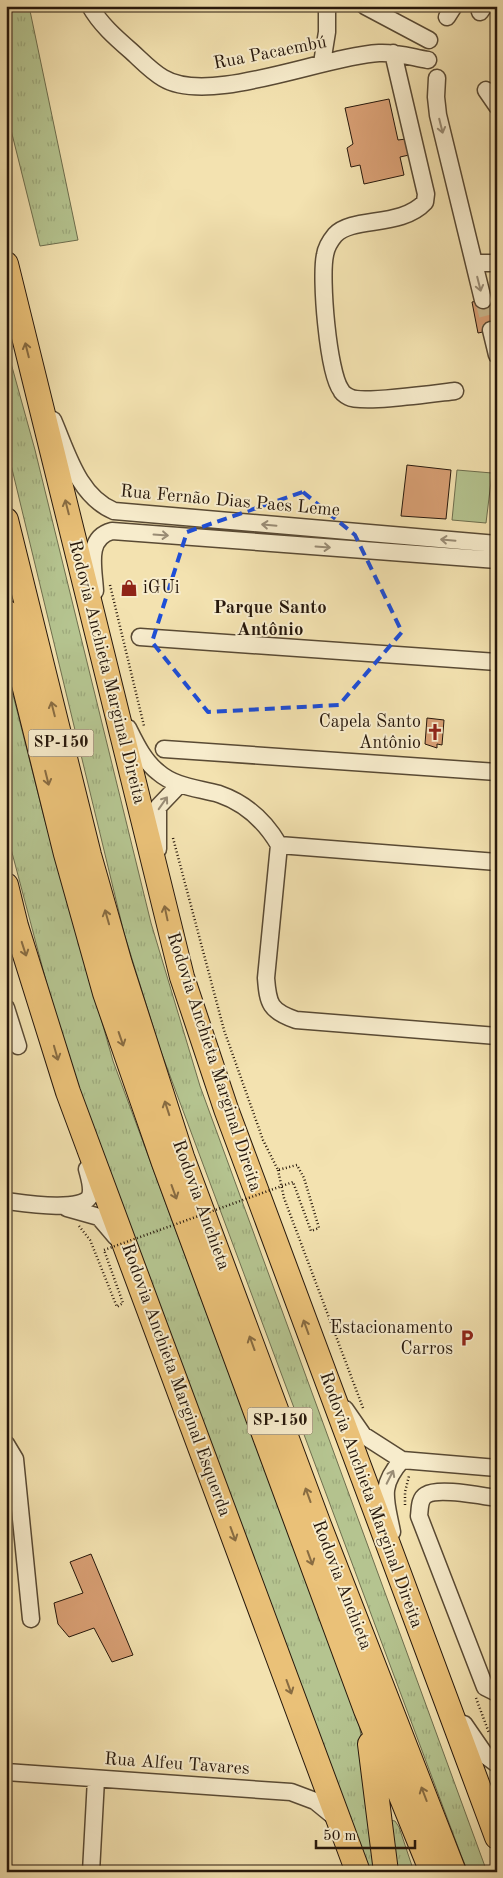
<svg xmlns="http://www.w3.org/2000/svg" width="503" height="1878" viewBox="0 0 503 1878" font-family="'Old Standard TT',serif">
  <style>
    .grass { fill: url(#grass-tufts); stroke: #6e6e4e }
    .green { fill: #b5c490; stroke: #6e6e4e }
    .building { fill: #d89f74; stroke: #26170b }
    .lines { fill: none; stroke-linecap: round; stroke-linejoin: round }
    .minor-tunnel { stroke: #cab98f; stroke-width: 16; stroke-dasharray: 16 8; stroke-linecap: butt }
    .minor-casing { stroke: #594a34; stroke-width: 19 }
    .highway-casing { stroke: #26170b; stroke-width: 26 }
    .path { stroke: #26170b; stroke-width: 2.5; stroke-dasharray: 1 2.5; stroke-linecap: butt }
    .minor { stroke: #f7eccc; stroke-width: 16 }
    .highway { stroke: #eac178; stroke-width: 24 }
    .path-bridge { stroke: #26170b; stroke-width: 2.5; stroke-dasharray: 1 2.5; stroke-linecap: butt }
    .oneway { stroke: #998c75 }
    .oneway2 { stroke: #886c42 }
    .marked { fill: none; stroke: #1d4ed8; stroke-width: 4; stroke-dasharray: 10 6; stroke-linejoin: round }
    .labels { text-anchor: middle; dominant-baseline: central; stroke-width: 4; stroke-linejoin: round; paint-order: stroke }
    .shield { fill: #f7eccc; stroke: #655745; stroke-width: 1 }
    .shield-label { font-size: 16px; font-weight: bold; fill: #26170b }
    .street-label { font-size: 18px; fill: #26170b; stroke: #f7eccc }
    .poi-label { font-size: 18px; fill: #26170b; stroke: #f7eccc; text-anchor: end }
    .neighbourhood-label { font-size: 19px; font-weight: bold; fill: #26170b; stroke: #f7eccc }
  </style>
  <defs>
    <pattern id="grass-tufts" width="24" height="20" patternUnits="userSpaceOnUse" patternTransform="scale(1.25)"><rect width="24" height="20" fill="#b5c490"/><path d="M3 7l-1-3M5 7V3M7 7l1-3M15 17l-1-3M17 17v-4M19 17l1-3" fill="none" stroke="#9ca87b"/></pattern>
  </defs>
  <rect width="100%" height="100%" fill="#f3e2b0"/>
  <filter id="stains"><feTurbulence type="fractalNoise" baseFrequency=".004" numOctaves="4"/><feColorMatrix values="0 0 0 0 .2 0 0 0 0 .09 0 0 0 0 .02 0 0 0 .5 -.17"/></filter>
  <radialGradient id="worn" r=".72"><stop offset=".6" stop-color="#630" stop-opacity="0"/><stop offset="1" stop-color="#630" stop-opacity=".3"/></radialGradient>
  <path class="grass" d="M 6,6 L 29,6 L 78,240 L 40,246 L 6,110 Z
    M 6,345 L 35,450 L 151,923 L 200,1086 L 487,1872 L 468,1872 L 461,1855 L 160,1049 L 124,933 L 6,444 Z
    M 6,667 L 44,817 L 113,1061 L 359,1724 L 369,1782 L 378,1872 L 368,1872 L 63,1045 L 6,830 Z
    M 390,1820 L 395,1821 L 399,1827 L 414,1872 L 394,1872 Z"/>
  <path class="green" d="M 457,470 L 492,473 L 486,523 L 452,520 Z"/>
  <path class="building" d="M 389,99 L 398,140 L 406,139 L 409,155 L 400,157 L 404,175 L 364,184 L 360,165 L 351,167 L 347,148 L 353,144 L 345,108 Z
    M 497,297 L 497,329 L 478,333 L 472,302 Z
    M 407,465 L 451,470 L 446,519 L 401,516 Z
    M 427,718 L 444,720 L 442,745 L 437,744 L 437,748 L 425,744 Z
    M 91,1554 L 133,1655 L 112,1662 L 94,1628 L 69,1637 L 58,1624 L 54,1603 L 83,1593 L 70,1562 Z"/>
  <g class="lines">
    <path class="minor-tunnel" d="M 483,300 L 491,330"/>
    <g class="minor-casing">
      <path id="minor" d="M 90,6 C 100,24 116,38 131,51 C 141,60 151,71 163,78 C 209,106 324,56 379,53 C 396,52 411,57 428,60
        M 365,6 L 429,40
        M 480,12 L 484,6
        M 447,17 L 454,6
        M 393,53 L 426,194 L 425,202 C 401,228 353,216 335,235 C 330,241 326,248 325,255 C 320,277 328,373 341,390 C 342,393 347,396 349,397 C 361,404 437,393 455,391
        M 322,63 L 327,32 L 327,6
        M 437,78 L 436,97 L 438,115 L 483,300
        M 486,90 L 497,106
        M 474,263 L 497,263
        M 491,330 L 497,355
        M 53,420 C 67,452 78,496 114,511 L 497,544
        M 95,591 C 94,569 85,538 112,531 L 497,560
        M 140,637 L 497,662
        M 128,728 C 136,744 144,761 158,772 C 175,787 198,788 219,794 C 245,803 265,821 279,845 L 266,978 C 268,1004 270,1011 296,1020 L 497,1036
        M 164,749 L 497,772
        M 279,845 L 497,862
        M 158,849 L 158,807 L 179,785
        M 6,1008 L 18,1046
        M 6,1201 C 22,1203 83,1213 90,1196 C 93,1188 89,1177 87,1169
        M 67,1208 L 99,1217 L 116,1237
        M 345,1409 L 363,1435 L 402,1460 L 497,1468
        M 6,1444 L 15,1459 L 31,1619
        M 497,1498 C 481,1496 439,1487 426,1495 C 419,1499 420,1509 419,1516 L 485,1687 L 497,1693
        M 392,1532 C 386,1500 378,1487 402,1460
        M 464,1724 L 486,1756 L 497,1764
        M 6,1772 L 291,1792 L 315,1801 L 337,1819
        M 91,1872 L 96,1779"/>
    </g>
    <g class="highway-casing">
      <path id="highway" d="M 6,264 L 182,977 L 226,1109 L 497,1837
        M 6,520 L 89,855 L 120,964 L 182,1157 L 319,1525 L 454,1872
        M 6,612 L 66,854 L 105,993 L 164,1163 L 366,1710 L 432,1872
        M 6,885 L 16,926 L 68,1092 L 358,1872
        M 370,1744 L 386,1872"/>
    </g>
    <path class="path" d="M 110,585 L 144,726
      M 173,838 L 224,1030 L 263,1140 L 278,1170 L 297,1165 L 304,1178 L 319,1228 L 311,1231 L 293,1182
      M 278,1170 L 284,1198 L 363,1408
      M 79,1226 L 90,1240 L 117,1307 L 123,1303 L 104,1250
      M 405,1505 L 405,1492 L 409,1476
      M 476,1698 L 489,1733"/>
    <use href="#minor" class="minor"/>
    <use href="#highway" class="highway"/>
    <path class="path-bridge" d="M 104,1250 L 293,1182"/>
  </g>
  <defs><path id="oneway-shaft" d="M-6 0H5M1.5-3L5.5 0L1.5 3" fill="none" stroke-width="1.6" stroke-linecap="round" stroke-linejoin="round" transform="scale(1.25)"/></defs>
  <g class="oneway">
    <use href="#oneway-shaft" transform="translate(441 126) rotate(76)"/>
    <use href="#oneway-shaft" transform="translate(479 284) rotate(76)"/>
    <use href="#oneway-shaft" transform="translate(269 525) rotate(-175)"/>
    <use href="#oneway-shaft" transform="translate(161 535) rotate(4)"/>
    <use href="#oneway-shaft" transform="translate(448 540) rotate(-175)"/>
    <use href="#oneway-shaft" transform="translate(323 547) rotate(4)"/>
    <use href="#oneway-shaft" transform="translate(163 803) rotate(-55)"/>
    <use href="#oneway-shaft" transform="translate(390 1477) rotate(-63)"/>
  </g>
  <g class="oneway2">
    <use href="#oneway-shaft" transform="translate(27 350) rotate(-104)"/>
    <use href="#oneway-shaft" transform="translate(67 507) rotate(-104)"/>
    <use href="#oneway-shaft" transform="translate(53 709) rotate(-104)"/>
    <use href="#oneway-shaft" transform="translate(47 778) rotate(76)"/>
    <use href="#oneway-shaft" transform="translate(166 913) rotate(-102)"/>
    <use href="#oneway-shaft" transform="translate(107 917) rotate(-106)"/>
    <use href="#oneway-shaft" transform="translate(24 949) rotate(72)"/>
    <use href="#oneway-shaft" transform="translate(121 1039) rotate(71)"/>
    <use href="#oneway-shaft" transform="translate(56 1053) rotate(74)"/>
    <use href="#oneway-shaft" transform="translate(167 1108) rotate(-108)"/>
    <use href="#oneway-shaft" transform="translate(174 1192) rotate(70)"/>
    <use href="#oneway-shaft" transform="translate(306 1327) rotate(-110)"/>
    <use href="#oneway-shaft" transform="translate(252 1343) rotate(-110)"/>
    <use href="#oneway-shaft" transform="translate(308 1495) rotate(-110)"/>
    <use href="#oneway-shaft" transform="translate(233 1534) rotate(70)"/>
    <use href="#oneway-shaft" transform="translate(310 1558) rotate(70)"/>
    <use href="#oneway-shaft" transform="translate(289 1687) rotate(70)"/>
    <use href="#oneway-shaft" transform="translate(424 1794) rotate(-111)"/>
  </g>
  <path class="marked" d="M 303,492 L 355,535 L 402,632 L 339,705 L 208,712 L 152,642 L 187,532 Z"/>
  <defs>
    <g id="shop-bare" transform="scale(1.35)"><path d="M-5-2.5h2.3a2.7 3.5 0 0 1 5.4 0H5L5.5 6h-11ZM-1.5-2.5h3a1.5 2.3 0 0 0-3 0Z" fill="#8f2418" stroke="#f7eccc" stroke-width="2.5" paint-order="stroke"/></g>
    <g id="church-bare" transform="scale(1.35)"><path d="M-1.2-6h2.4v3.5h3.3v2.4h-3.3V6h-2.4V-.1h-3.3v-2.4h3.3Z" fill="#8f2418" stroke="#f7eccc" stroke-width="2.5" paint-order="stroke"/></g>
    <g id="parking-bare" transform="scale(1.35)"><path d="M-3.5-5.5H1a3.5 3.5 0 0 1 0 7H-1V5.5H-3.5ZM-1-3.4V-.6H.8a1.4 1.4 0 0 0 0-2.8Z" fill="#8f2418" stroke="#f7eccc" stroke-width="2.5" paint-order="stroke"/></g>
  </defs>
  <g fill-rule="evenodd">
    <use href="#shop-bare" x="129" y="588"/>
    <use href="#church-bare" x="435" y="732"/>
    <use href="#parking-bare" x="467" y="1338"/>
  </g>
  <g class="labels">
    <g class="shield">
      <rect x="28.5" y="729.5" width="65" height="27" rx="4"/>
      <rect x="247.5" y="1407.5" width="65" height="27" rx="4"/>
    </g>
    <g class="shield-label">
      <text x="61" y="743">SP-150</text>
      <text x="280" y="1421">SP-150</text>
    </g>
    <g class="street-label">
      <text transform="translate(270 53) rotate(-11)">Rua Pacaembú</text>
      <text transform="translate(230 501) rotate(5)">Rua Fernão Dias Paes Leme</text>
      <text transform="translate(107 672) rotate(76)">Rodovia Anchieta Marginal Direita</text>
      <text transform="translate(214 1062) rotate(72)">Rodovia Anchieta Marginal Direita</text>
      <text transform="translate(201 1205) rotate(70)">Rodovia Anchieta</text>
      <text transform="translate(176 1380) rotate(70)">Rodovia Anchieta Marginal Esquerda</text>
      <text transform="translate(371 1500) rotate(70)">Rodovia Anchieta Marginal Direita</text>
      <text transform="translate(342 1585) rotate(69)">Rodovia Anchieta</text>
      <text transform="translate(177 1764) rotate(4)">Rua Alfeu Tavares</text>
    </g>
    <g class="poi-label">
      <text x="143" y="588" text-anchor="start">iGUi</text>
      <text x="421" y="722">Capela Santo<tspan x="421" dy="21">Antônio</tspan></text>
      <text x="453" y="1328">Estacionamento<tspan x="453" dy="21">Carros</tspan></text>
    </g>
    <g class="neighbourhood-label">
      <text x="270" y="608">Parque Santo<tspan x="270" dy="22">Antônio</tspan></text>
    </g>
  </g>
  <rect width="503" height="1878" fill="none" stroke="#f3e2b0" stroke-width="25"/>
  <rect x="8" y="8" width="488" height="1863" fill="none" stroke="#26170b" stroke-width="2.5"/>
  <rect x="12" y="12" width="478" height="1853" fill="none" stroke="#26170b"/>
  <path d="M316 1840v8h99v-8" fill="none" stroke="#26170b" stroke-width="2.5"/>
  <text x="323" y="1840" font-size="15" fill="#26170b" stroke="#f7eccc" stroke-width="4" paint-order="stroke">50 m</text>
  <rect width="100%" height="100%" filter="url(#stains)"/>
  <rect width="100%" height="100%" fill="url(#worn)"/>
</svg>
